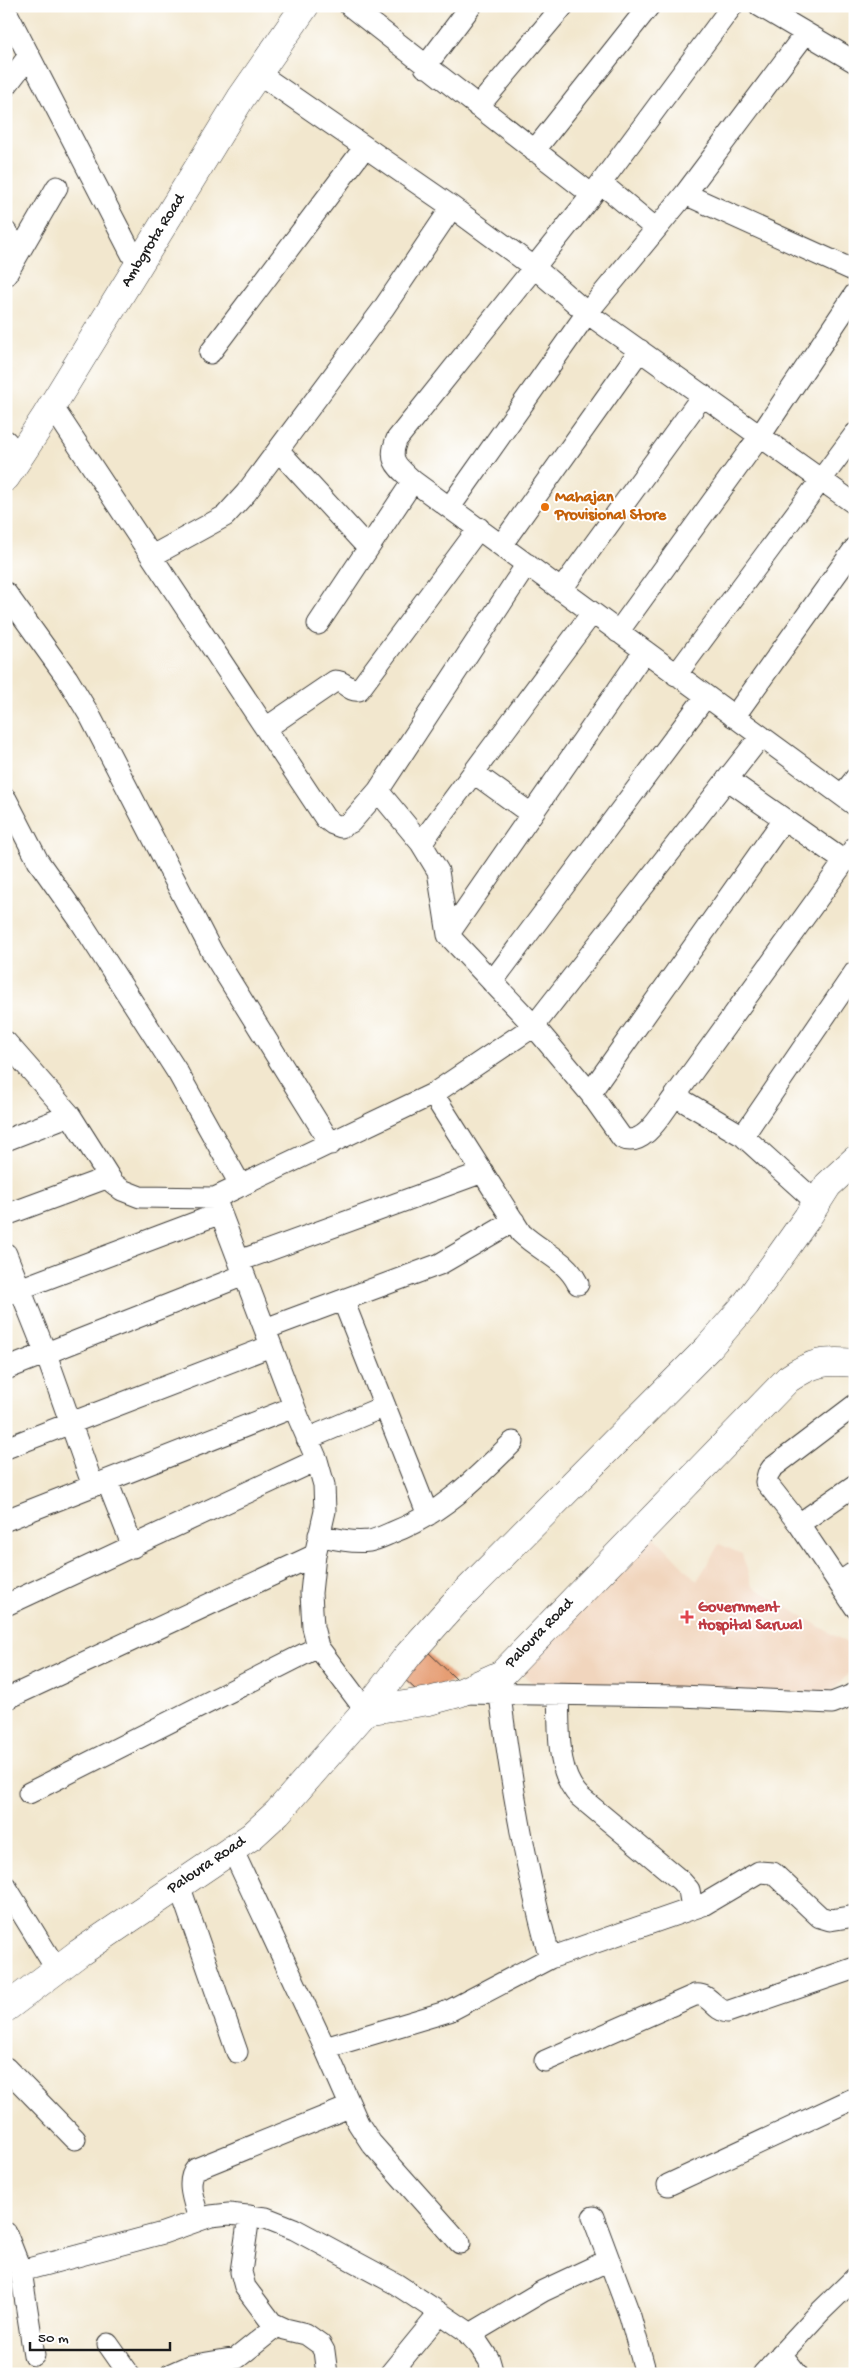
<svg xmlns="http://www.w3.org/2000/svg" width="861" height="2380" viewBox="0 0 861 2380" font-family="'Gochi Hand',sans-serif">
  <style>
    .built { fill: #f1d5bd }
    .building { fill: #e69d73 }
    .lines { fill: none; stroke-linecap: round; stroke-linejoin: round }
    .minor-casing { stroke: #3c3a37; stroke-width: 23 }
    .major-casing { stroke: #3c3a37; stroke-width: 29 }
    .minor { stroke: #fff; stroke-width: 21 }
    .major { stroke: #fff; stroke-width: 28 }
    .food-dot { fill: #e8710a; stroke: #fff; stroke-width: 2 }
    .health-dot { fill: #e0444e; stroke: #fff; stroke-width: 2 }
    .labels { text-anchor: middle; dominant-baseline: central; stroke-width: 4; stroke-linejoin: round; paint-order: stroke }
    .street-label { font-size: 16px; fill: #1c1c1c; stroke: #fff }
    .food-label { font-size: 16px; font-weight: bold; fill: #c56008; stroke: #fff; text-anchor: start }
    .health-label { font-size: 16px; font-weight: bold; fill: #be3a42; stroke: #fff; text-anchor: start }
  </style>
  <rect width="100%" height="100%" fill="#fff"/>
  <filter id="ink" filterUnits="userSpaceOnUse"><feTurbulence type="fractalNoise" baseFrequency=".02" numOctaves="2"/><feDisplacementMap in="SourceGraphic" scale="10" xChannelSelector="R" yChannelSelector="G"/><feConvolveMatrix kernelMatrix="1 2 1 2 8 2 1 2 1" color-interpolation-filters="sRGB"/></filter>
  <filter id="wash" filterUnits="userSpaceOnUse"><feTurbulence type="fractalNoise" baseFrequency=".0096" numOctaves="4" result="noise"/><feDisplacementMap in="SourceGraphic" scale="20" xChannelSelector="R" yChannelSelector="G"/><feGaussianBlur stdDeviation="1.12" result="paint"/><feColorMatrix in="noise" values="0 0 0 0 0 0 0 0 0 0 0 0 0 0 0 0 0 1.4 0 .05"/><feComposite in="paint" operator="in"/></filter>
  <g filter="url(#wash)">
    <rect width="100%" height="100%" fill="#f2e7ce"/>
    <path class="built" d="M 650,1532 L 697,1581 L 719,1544 L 742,1554 L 752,1586 L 855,1648 L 855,1666 L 831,1693 L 539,1689 L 519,1671 Z"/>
    <g id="blocks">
      <path class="building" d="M 423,1647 L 456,1679 L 437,1688 L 418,1692 L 399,1674 Z"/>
    </g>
  </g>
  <g filter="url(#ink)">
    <use href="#blocks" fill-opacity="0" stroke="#3c3a37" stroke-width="1"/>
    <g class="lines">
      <g class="minor-casing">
        <path id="minor" d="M 350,6 L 592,195
          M 732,6 L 592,195 L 397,439 C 387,461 398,467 413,481 L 855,805
          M 760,6 L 855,62
          M 6,11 L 138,266
          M 425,67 L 471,6
          M 258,73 L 452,207 L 535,268 L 587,313 L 855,504
          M 6,86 L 29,56
          M 478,107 L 563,6
          M 534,151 L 649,6
          M 601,183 L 656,229
          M 685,194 L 855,271
          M 6,232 L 20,250
          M 6,275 L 57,187
          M 210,353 L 365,147
          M 52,406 L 325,818 L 333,824 L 341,827 L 351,822 L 378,791 L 421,843 L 438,871 L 448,935 L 534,1026 L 590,1093
          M 6,441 L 20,457
          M 278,450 L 368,548
          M 450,507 L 587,313 L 685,194 L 805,34
          M 502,544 L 640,350
          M 152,556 L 225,516 L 246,493 L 383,309 L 452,207
          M 561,590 L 703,395
          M 6,593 L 67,678 L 90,716 L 212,952 L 331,1144
          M 318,624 L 413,481
          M 618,632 L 760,436 L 855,294
          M 676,675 L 855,434
          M 734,717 L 855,548
          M 266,728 L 335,681 C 346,681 349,692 359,690 L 479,528
          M 474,773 L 531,814
          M 727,779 L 844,861
          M 378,791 L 527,564
          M 843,794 L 855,779
          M 6,799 L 38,861 L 81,922 L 178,1073 L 241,1186
          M 784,819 L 590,1093 L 622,1138 C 644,1149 663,1111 675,1096 L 855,847
          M 421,843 L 592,613
          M 448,935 L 644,652
          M 492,982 L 706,696
          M 6,1042 L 70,1115 L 113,1183 L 122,1190 L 140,1197 L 215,1198 L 433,1094 L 534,1026 L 761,736
          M 433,1094 L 521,1233 C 541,1252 566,1259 578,1284
          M 675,1096 L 743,1136 L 855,972
          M 743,1136 L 816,1202
          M 6,1140 L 70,1115
          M 215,1198 L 299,1419 L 317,1460 L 324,1485 L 325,1511 L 315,1555 L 311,1593 L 313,1627 L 318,1647 L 366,1711
          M 6,1215 L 109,1177
          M 6,1254 L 46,1354 L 93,1486
          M 239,1261 L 483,1172
          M 6,1294 L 221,1213
          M 343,1300 L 428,1515
          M 265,1329 L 440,1264 L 514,1221
          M 6,1369 L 244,1275
          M 855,1405 L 772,1468 L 768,1474 L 766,1482 L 799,1524 L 855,1607
          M 307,1439 L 385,1406
          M 6,1448 L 271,1346
          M 107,1481 L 133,1547
          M 6,1520 L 294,1407
          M 799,1524 L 855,1485
          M 319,1535 C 336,1539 352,1543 369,1541 C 376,1540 384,1536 391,1533 C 440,1515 477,1478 513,1442
          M 839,1583 L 855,1572
          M 6,1605 L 317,1460
          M 460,1693 L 681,1696 L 832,1703 L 855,1694
          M 500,1695 C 511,1784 526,1872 550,1958
          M 558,1695 C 560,1729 555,1772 580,1797 L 681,1881 L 689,1890 L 692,1908
          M 6,1699 L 315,1555
          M 29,1793 L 318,1647
          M 232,1849 L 325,2048 L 358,2123 L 371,2143 L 460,2243
          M 179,1885 L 237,2052
          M 6,1887 L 57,1970
          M 325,2048 L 449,2011 L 550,1958 L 703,1905 L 759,1872 L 773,1873 L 820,1917 L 830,1920 L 855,1916
          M 545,2061 L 695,1995 C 710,1993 714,2010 727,2012 L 855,1968
          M 6,2068 L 75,2139
          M 668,2185 L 855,2098
          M 249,2216 L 241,2272 L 245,2287 L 272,2323 L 285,2329 L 306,2334 L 320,2344 L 324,2351 L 327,2374
          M 593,2217 L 630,2316 L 646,2374
          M 199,2219 C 195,2204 185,2182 196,2169 L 349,2107
          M 6,2233 L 21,2271 L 34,2355
          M 21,2271 L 163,2233 L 211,2216 L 229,2214 L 266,2218 L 294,2229 L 396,2284 L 440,2313 L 465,2330 L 479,2345 L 489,2360 L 493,2374
          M 469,2335 L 543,2291 L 609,2260
          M 108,2344 L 129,2374
          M 781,2354 L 797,2374
          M 171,2374 L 189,2366 L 237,2358 L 277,2326
          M 390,2374 L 440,2313
          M 763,2374 L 821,2311 L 855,2278"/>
      </g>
      <g class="major-casing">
        <path id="major" d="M 6,477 L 44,419 L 241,98 L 305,6
          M 366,1711 L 429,1701 L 459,1693 L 502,1674 L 788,1379 C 813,1362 824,1360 855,1363
          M 6,2008 L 79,1953 L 252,1836 L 278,1812 L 366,1711 L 409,1654 L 454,1604 L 708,1348 L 746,1304 L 807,1218 L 828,1185 L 855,1160"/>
      </g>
      <use href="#minor" class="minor"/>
      <use href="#major" class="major"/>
    </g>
  </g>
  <circle class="food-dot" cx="545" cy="507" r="5"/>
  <path class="health-dot" d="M684.5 1609.5h5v5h5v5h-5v5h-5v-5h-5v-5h5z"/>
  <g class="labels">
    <g class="street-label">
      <text transform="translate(154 241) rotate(-58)">Ambgrota Road</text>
      <text transform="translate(540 1634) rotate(-46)">Paloura Road</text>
      <text transform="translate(207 1866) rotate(-34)">Paloura Road</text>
    </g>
    <g class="food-label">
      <text x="555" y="498">Mahajan<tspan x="555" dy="18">Provisional Store</tspan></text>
    </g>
    <g class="health-label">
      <text x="698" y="1608">Government<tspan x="698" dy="18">Hospital Sarwal</tspan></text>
    </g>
  </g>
  <rect width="861" height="2380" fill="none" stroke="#fff" stroke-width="25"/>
  <path d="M30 2342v8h140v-8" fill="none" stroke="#1c1c1c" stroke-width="2.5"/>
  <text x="38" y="2342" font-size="15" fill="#1c1c1c" stroke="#ffffff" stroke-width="4" paint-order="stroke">50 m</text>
</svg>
